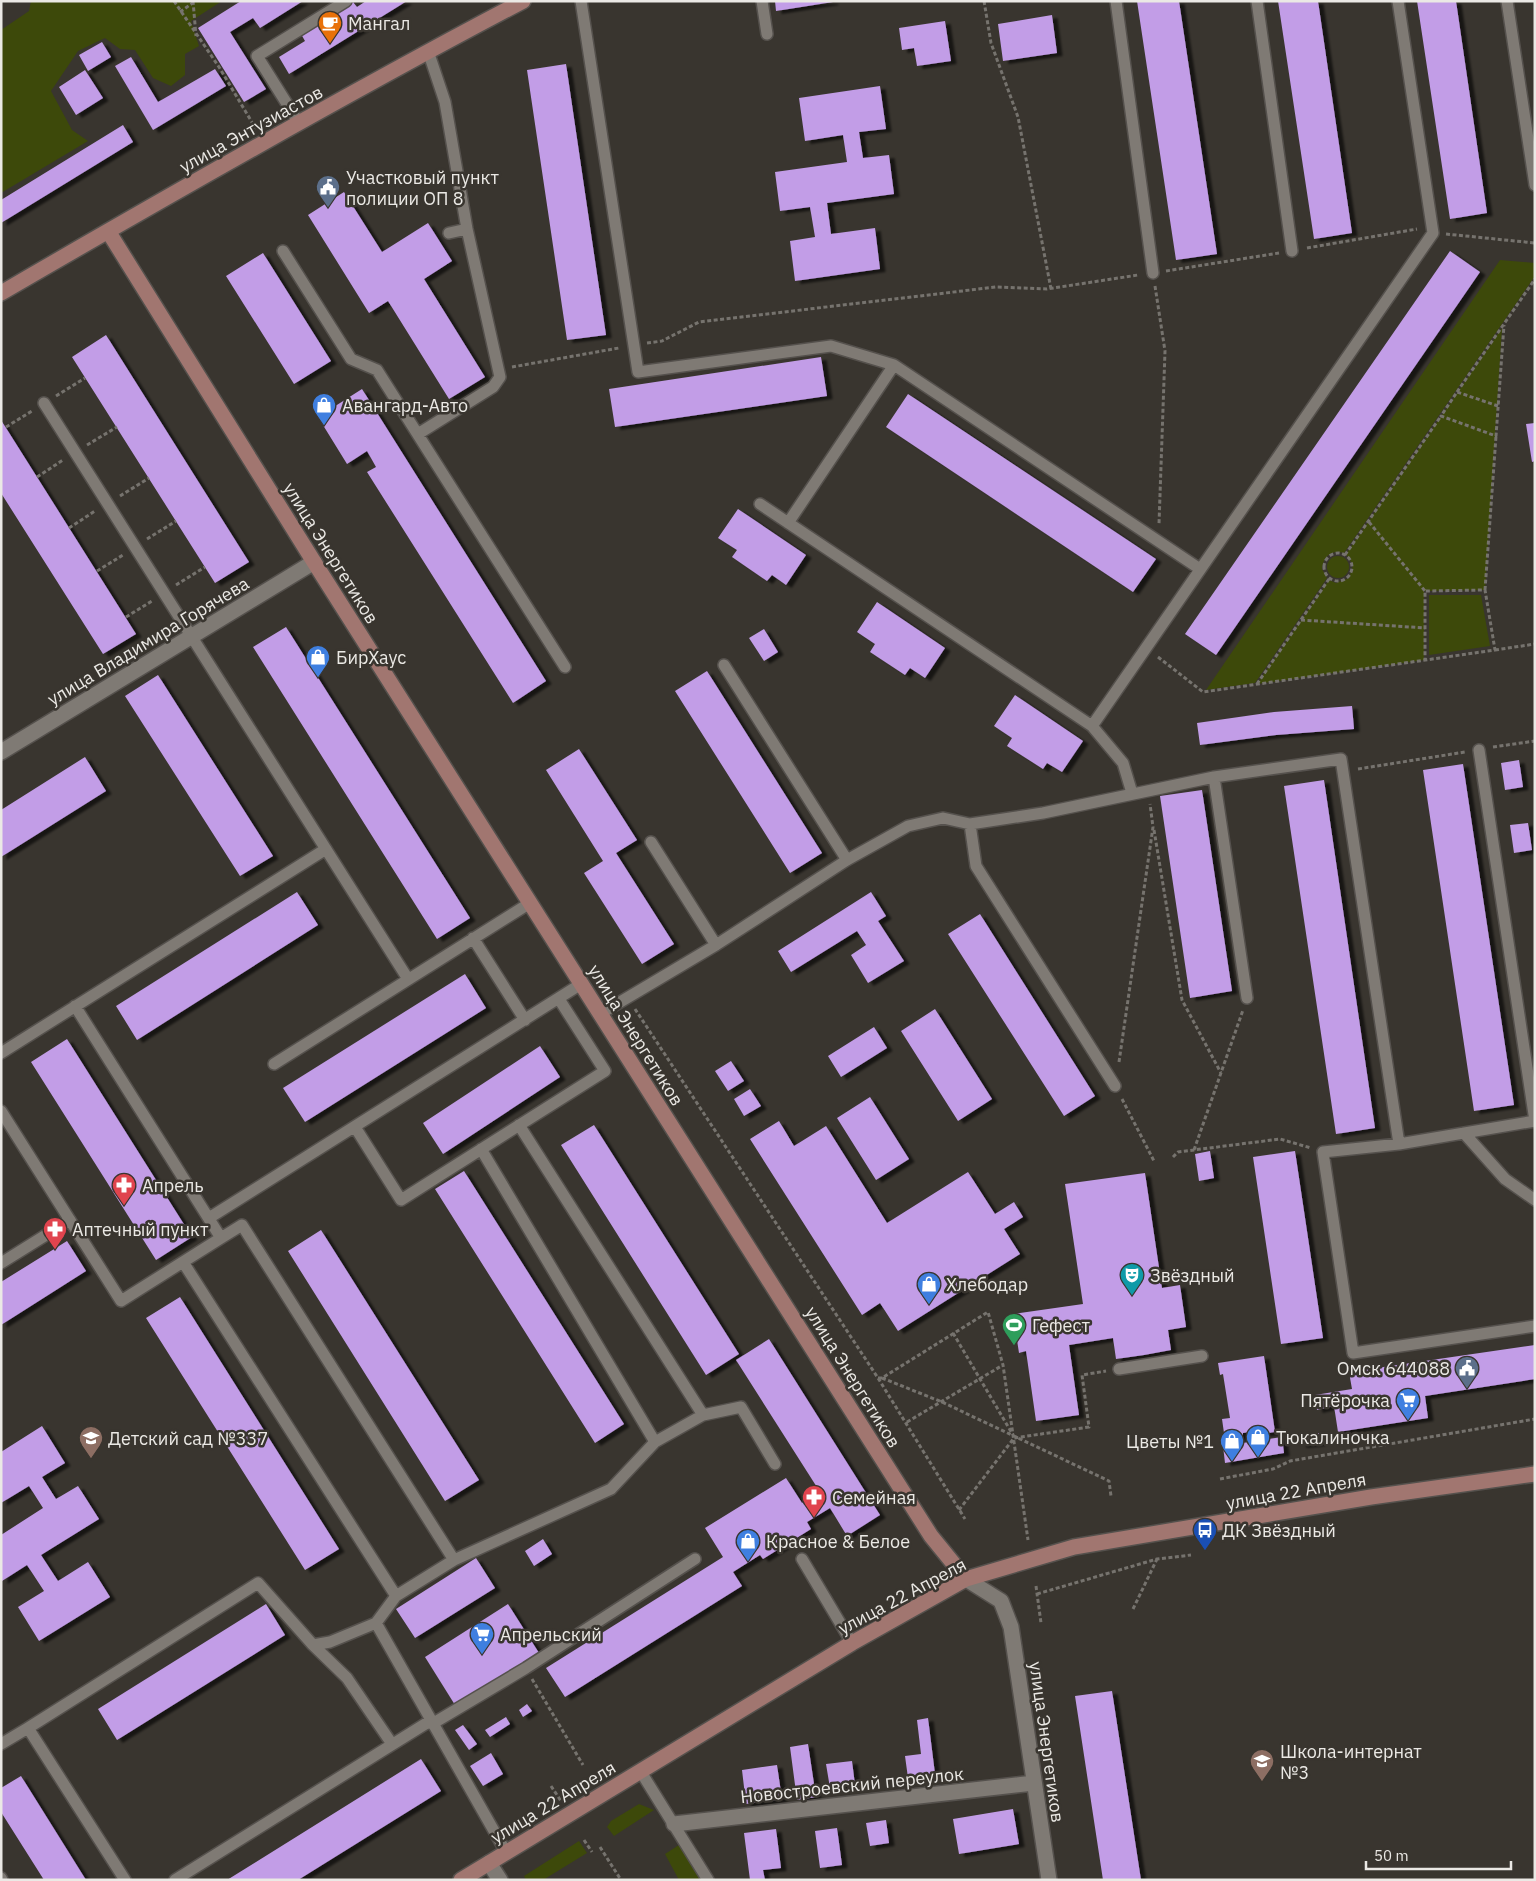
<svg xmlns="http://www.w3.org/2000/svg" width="1536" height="1881" viewBox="0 0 1536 1881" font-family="'IBM Plex Sans',sans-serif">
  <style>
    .green { fill: #3d490a }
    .building { fill: #c29de7; filter: url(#shadow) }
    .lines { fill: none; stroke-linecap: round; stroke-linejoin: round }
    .service-casing { stroke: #55514d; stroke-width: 14 }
    .minor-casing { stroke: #55514d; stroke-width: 18 }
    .secondary-casing { stroke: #55514d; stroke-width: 18 }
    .path { stroke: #76736e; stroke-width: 3; stroke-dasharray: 4 2.5; stroke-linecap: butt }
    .service { stroke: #7f7a74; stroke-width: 11 }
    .minor { stroke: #7f7a74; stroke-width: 15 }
    .secondary { stroke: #a17670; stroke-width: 15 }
    .labels { text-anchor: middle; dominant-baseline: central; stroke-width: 5; stroke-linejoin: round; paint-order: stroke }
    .poi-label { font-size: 18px; fill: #ebe9e5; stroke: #39352f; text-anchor: start }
    .street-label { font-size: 18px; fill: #ebe9e5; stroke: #39352f }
  </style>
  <defs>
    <filter id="shadow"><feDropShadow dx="5.5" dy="3" stdDeviation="1" flood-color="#0009"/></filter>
  </defs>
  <rect width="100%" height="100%" fill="#39352f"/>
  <path class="green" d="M 31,1 L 222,1 L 191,21 L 199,46 L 185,54 L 185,75 L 171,86 L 153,78 L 135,50 L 120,49 L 105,38 L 78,51 L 51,91 L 72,130 L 88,141 L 1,193 L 1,30 L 29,11 Z
    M 1500,260 L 1535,263 L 1535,276 L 1344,553 C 1331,549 1323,557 1322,569 L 1327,578 L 1255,683 L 1206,690 Z
    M 1502,328 L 1485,590 L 1424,591 L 1424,660 L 1257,684 L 1329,580 L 1336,583 L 1349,578 L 1353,565 L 1346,554 Z
    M1327 567a11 11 0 1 1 22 0a11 11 0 1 1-22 0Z
    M 1429,595 L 1481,595 L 1490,646 L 1429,655 Z
    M 639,1804 L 654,1810 L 614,1836 L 607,1827 L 611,1821 Z
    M 579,1841 L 587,1853 L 543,1880 L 526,1880 L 524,1876 Z
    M 679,1845 L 700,1880 L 679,1880 L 665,1854 Z"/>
  <path class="building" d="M 241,1 L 303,1 L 260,28 L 253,18 L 230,32 L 266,89 L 244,102 L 198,28 Z
    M 366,1 L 407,1 L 289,74 L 279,57 L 305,41 L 301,34 L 353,2 L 357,7 Z
    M 775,1 L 833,1 L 833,2 L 776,11 Z
    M 1137,1 L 1179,1 L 1217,254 L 1176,260 Z
    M 1278,1 L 1318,1 L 1352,233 L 1314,239 Z
    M 1417,1 L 1456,1 L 1487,213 L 1450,219 Z
    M 1052,15 L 1057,53 L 1003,61 L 998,24 Z
    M 945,21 L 951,61 L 917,66 L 914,48 L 902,50 L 899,28 Z
    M 102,42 L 111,57 L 88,71 L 79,55 Z
    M 131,57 L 158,102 L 215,69 L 226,86 L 153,130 L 115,66 Z
    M 566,64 L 606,335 L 567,340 L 527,70 Z
    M 85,70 L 103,98 L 76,115 L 59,87 Z
    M 880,86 L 886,129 L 859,132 L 863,158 L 889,155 L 894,194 L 827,203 L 831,234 L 875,228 L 880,269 L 795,281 L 790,241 L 815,237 L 810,207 L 780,211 L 775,172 L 847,162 L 843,135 L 805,141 L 799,98 Z
    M 123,125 L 133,142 L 1,223 L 1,200 Z
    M 344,192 L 382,252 L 428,223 L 452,261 L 424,279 L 485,377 L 449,399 L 388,301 L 369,313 L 308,215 Z
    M 1450,251 L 1480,272 L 1216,655 L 1185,634 Z
    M 263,253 L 331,361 L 294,384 L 226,276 Z
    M 106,335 L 249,562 L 215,583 L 72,357 Z
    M 821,357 L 827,396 L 615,427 L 609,389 Z
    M 362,389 L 546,681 L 513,703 L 367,472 L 376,467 L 367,451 L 347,464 L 318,417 Z
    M 908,394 L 1156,559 L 1133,592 L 886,427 Z
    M 1,420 L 136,634 L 103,654 L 1,493 Z
    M 1535,423 L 1535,461 L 1532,462 L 1526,424 Z
    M 738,509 L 806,555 L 786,585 L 772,575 L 767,581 L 732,557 L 737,550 L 718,538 Z
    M 877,602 L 945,648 L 925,678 L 910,668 L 905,675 L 870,652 L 875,644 L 857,632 Z
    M 286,627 L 470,918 L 437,939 L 253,647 Z
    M 764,629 L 778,652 L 764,661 L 749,638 Z
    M 707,671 L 822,853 L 790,873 L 675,691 Z
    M 158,675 L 273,856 L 240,876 L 125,696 Z
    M 1015,695 L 1083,741 L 1062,772 L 1047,763 L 1043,769 L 1007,746 L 1012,738 L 994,726 Z
    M 1352,706 L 1354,729 L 1276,735 L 1200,745 L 1197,723 L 1274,712 Z
    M 579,749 L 637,840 L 616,853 L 674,944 L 642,964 L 584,873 L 603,861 L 546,770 Z
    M 85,757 L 106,791 L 1,857 L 1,810 Z
    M 1519,760 L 1523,787 L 1505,790 L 1501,763 Z
    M 1463,764 L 1514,1105 L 1474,1111 L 1423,770 Z
    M 1324,780 L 1375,1128 L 1336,1134 L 1284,786 Z
    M 1202,790 L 1232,991 L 1190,998 L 1160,796 Z
    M 1528,823 L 1532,850 L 1514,853 L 1510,825 Z
    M 297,892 L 318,925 L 137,1040 L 116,1006 Z
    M 871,892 L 886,916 L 878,921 L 904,961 L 868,983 L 851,955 L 866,945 L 857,931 L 791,972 L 778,951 Z
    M 980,914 L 1095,1096 L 1064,1116 L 948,934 Z
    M 465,974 L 486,1008 L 305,1122 L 283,1088 Z
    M 935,1009 L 992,1099 L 958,1121 L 901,1031 Z
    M 874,1027 L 887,1048 L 841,1077 L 828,1056 Z
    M 67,1039 L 192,1237 L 156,1260 L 31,1062 Z
    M 540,1046 L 560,1077 L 443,1154 L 423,1123 Z
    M 731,1061 L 744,1081 L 728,1091 L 715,1071 Z
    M 750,1089 L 761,1106 L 744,1116 L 734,1099 Z
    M 870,1097 L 909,1159 L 876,1180 L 837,1118 Z
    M 779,1121 L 794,1146 L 826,1126 L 887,1223 L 968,1172 L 995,1214 L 1014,1202 L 1023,1217 L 1004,1229 L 1020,1254 L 898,1331 L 880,1303 L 862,1315 L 750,1139 Z
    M 594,1125 L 739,1354 L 706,1375 L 561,1145 Z
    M 1210,1151 L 1214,1178 L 1199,1181 L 1195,1154 Z
    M 1295,1151 L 1323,1338 L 1281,1344 L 1253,1157 Z
    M 464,1171 L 624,1424 L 595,1443 L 435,1189 Z
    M 1145,1173 L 1162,1288 L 1180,1285 L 1186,1327 L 1168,1330 L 1171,1350 L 1144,1355 L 1116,1359 L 1113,1338 L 1069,1345 L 1079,1415 L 1036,1421 L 1026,1351 L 1019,1353 L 1013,1314 L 1083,1304 L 1065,1184 Z
    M 321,1230 L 479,1480 L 445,1501 L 288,1251 Z
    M 67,1241 L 86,1271 L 1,1325 L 1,1282 Z
    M 180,1297 L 339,1549 L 305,1570 L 146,1318 Z
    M 769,1339 L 880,1515 L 847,1536 L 830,1508 L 807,1522 L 811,1529 L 763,1559 L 760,1555 L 733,1572 L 742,1586 L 565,1697 L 546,1668 L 723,1557 L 705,1528 L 786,1478 L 802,1503 L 820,1492 L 736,1360 Z
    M 1535,1345 L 1535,1379 L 1425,1396 L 1428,1418 L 1338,1432 L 1334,1406 L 1317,1410 L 1315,1395 L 1352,1389 L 1349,1372 Z
    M 1264,1356 L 1275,1432 L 1261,1434 L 1261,1430 L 1243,1433 L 1243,1437 L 1230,1439 L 1224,1433 L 1222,1419 L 1230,1418 L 1223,1374 L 1220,1375 L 1218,1363 Z
    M 42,1426 L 65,1463 L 42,1477 L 56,1499 L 78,1486 L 99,1519 L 41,1555 L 58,1581 L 88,1562 L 110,1597 L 39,1641 L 18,1607 L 44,1591 L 27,1565 L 2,1581 L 1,1535 L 43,1508 L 29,1486 L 1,1503 L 1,1452 Z
    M 1319,1433 L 1320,1443 L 1301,1445 L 1300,1436 Z
    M 1282,1437 L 1284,1453 L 1225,1463 L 1223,1446 Z
    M 543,1539 L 552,1554 L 534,1566 L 525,1551 Z
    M 476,1558 L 495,1588 L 415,1638 L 396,1609 Z
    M 266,1604 L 285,1635 L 117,1740 L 98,1709 Z
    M 508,1604 L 539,1653 L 455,1705 L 425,1657 Z
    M 1112,1691 L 1141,1880 L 1103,1880 L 1075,1696 Z
    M 527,1704 L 532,1711 L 523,1717 L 519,1710 Z
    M 506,1717 L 510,1724 L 490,1737 L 485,1730 Z
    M 928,1718 L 935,1774 L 908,1778 L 905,1756 L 921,1754 L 917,1720 Z
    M 463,1725 L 477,1744 L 469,1750 L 455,1730 Z
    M 808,1744 L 816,1797 L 797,1800 L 790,1747 Z
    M 491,1753 L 503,1774 L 483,1786 L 470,1766 Z
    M 421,1759 L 441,1791 L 298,1880 L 227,1880 Z
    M 852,1761 L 855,1785 L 830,1788 L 826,1764 Z
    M 777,1765 L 782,1799 L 746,1804 L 742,1770 Z
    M 21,1776 L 86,1880 L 44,1880 L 1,1812 L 1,1788 Z
    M 1013,1809 L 1019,1844 L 959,1854 L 953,1819 Z
    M 886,1820 L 889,1843 L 870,1846 L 866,1823 Z
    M 837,1828 L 842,1865 L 820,1868 L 815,1831 Z
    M 776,1829 L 781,1868 L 763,1870 L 765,1880 L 750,1880 L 744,1833 Z"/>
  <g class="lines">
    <g class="service-casing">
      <path id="service" d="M 581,1 L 638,372 L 831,346 L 894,365
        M 762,1 L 767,34
        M 1116,1 L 1153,273
        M 1257,1 L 1292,251
        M 1507,1 L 1535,185
        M 299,123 L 257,56 L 346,1
        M 449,233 L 467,229
        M 283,251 L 351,359 L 377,370 L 565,667
        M 44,403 L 408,979
        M 418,434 L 493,387 L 500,377 L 467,229 L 445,102 L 428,51
        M 760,504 L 1092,726 L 1123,763 L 1132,793
        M 788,523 L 894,365 L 1200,569
        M 724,665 L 847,860
        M 1092,726 L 1433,233 L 1398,1
        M 1479,750 L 1535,1121
        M 1214,777 L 1247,998
        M 970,824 L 976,866 L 1115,1086
        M 651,842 L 716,945
        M 473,938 L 525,1020
        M 75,1006 L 221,1238 L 242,1225 L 454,1560
        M 600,1014 L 716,945 L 847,860 L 908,826 L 943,818 L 970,824 L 1043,813 L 1214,777 L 1341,759 L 1399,1144
        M 1,1053 L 326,849
        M 274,1064 L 530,903
        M 1,1111 L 121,1301 L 221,1238
        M 1535,1121 L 1399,1144 L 1323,1152 L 1353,1353 L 1535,1326
        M 519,1125 L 703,1415
        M 355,1127 L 401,1200 L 605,1071 L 559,999
        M 1464,1133 L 1505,1179 L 1535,1200
        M 481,1149 L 655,1442 L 703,1415 L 741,1407 L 775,1464
        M 209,1218 L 581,984
        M 183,1262 L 396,1596
        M 1,1263 L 70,1220
        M 1119,1369 L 1202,1356
        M 802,1559 L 852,1643
        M 376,1623 L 506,1852
        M 313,1645 L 347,1678 L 392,1744
        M 432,1724 L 526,1668 L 695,1559
        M 1,1744 L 28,1728
        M 641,1772 L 708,1880
        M 1,1878 L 2,1880
        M 125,1880 L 28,1728 L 258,1583 L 313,1645 L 330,1642 L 376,1623 L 396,1596 L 454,1560 L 611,1489 L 655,1442
        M 175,1880 L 430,1721"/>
    </g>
    <g class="minor-casing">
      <path id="minor" d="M 1,752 L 314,562
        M 966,1579 L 1001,1601 L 1011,1627 L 1049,1880
        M 674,1824 L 1034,1783
        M 489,1863 L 500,1880"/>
    </g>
    <g class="secondary-casing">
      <path id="secondary" d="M 108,231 L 314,562 L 931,1536 L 966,1579
        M 1,293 C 173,193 346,94 523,1
        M 461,1880 L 852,1643 L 966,1579 L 1074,1547 L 1371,1497 L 1535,1474"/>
    </g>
    <path class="path" d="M 174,1 L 219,67 L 256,129
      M 193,1 L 196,36
      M 984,1 L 991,43 L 1018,117 L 1051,289
      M 180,12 L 194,2
      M 1446,234 L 1535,243
      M 1307,248 L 1417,229
      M 1166,271 L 1279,253
      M 1155,286 L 1165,351 L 1159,524
      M 647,343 L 662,341 L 699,322 L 996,287 L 1047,289 L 1138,275
      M 512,367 L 619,348
      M 1457,392 L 1535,279
      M 56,396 L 85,378
      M 1498,406 L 1457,392 L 1441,416 L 1496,436 L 1504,325
      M 6,427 L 32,411
      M 87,445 L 117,427
      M 37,477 L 63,460
      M 120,496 L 149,478
      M 1369,522 L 1425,591
      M 69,528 L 95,511
      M 147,539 L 176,521
      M1324 567a14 14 0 1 1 28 0a14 14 0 1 1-28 0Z
      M 1345,555 L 1441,416
      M 97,571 L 123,555
      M 176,585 L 205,567
      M 1485,590 L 1496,436
      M 126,617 L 152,601
      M 1301,620 L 1425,628
      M 1495,650 L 1535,644
      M 1158,657 L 1203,692 C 1300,678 1398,664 1495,650 L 1485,590 L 1425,591 L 1425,660
      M 1257,684 L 1329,579
      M 1493,747 L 1535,741
      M 1358,769 L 1465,752
      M 1154,830 L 1182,1000 L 1221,1073
      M 635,1009 L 878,1378 L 965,1519
      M 1119,1062 L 1153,827 L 1150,804
      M 1122,1099 L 1154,1161
      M 1194,1150 L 1243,1010
      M 1173,1157 L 1178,1152 L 1280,1139 L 1311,1148
      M 953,1333 L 1013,1435
      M 878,1378 L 882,1378 L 988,1312 L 1003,1365 L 1028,1540
      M 882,1378 L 942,1402 L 1109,1481 L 1111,1496
      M 907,1422 L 1003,1365
      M 1220,1479 L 1273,1469 L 1290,1461 L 1535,1419
      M 959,1510 L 1014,1438 L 1089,1427 L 1082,1375 L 1106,1371
      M 1036,1586 L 1041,1623
      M 1037,1594 L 1157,1559 L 1191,1555
      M 1133,1609 L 1157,1559
      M 532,1679 L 583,1765
      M 551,1786 L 561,1801
      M 584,1840 L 592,1852
      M 600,1847 L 621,1880"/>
    <use href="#service" class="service"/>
    <use href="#minor" class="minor"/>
    <use href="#secondary" class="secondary"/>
  </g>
  <defs>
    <g id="cafe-pin" transform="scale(1.25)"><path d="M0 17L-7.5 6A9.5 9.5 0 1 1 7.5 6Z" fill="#e8710a" stroke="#39352f"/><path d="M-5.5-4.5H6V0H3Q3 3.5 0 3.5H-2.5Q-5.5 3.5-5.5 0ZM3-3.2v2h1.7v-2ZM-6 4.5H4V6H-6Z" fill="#fff"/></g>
    <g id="civic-pin" transform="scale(1.25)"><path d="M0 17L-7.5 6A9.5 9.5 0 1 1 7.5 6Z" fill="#5c6f8a" stroke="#39352f"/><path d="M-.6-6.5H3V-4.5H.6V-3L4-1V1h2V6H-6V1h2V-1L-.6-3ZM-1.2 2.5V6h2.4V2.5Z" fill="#fff"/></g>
    <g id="shop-pin" transform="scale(1.25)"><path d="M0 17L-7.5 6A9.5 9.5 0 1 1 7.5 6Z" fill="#3f7fe0" stroke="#39352f"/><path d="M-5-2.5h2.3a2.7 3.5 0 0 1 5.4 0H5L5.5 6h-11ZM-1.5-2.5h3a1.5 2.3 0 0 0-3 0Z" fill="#fff"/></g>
    <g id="pharmacy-pin" transform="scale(1.25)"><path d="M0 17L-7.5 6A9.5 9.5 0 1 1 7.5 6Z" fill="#e0444e" stroke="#39352f"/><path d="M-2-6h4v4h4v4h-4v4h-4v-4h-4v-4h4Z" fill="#fff"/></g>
    <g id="theatre-pin" transform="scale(1.25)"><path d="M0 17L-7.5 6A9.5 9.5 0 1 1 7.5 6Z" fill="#0f9aa8" stroke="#39352f"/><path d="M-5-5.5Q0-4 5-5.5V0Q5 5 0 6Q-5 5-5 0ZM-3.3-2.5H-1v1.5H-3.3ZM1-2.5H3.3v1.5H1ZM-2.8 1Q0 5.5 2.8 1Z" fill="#fff"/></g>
    <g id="stadium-pin" transform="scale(1.25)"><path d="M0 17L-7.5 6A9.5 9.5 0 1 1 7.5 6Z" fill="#2e9e5b" stroke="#39352f"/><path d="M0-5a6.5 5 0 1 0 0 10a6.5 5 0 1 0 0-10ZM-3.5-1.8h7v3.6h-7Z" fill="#fff"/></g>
    <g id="supermarket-pin" transform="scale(1.25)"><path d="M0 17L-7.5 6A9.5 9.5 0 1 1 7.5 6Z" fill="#3f7fe0" stroke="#39352f"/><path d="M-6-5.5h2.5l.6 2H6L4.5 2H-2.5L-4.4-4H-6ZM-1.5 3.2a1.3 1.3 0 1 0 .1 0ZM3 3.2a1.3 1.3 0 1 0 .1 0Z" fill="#fff"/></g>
    <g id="school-pin" transform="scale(1.25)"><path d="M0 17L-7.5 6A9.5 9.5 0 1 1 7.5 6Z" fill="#8d6e63" stroke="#39352f"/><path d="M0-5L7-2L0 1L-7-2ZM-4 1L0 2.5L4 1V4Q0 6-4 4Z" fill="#fff"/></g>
    <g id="bus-pin" transform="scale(1.25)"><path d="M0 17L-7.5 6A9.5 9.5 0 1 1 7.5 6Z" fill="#1a4fb4" stroke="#39352f"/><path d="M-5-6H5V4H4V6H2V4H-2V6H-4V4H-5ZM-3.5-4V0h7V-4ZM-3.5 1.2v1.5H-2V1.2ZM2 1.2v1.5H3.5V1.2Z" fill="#fff"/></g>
  </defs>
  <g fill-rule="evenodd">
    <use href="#cafe-pin" x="330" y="23"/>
    <use href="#civic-pin" x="328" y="187"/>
    <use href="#shop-pin" x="324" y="405"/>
    <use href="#shop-pin" x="318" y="657"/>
    <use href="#pharmacy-pin" x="124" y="1185"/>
    <use href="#pharmacy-pin" x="55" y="1229"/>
    <use href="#theatre-pin" x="1132" y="1275"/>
    <use href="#shop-pin" x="929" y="1284"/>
    <use href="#stadium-pin" x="1014" y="1325"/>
    <use href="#civic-pin" x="1467" y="1368"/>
    <use href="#supermarket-pin" x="1408" y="1400"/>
    <use href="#shop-pin" x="1258" y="1437"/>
    <use href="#school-pin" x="91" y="1438"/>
    <use href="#shop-pin" x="1232" y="1441"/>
    <use href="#pharmacy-pin" x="814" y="1497"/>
    <use href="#bus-pin" x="1205" y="1530"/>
    <use href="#shop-pin" x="748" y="1541"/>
    <use href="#supermarket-pin" x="482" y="1634"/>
    <use href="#school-pin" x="1262" y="1761"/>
  </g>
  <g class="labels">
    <g class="poi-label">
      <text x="348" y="23">Мангал</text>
      <text x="346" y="177">Участковый пункт<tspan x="346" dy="21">полиции ОП 8</tspan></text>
      <text x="342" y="405">Авангард-Авто</text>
      <text x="336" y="657">БирХаус</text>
      <text x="142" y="1185">Апрель</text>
      <text x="72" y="1229">Аптечный пункт</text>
      <text x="1150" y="1275">Звёздный</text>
      <text x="946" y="1284">Хлебодар</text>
      <text x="1032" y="1325">Гефест</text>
      <text x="1450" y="1368" text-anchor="end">Омск 644088</text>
      <text x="1390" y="1400" text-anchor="end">Пятёрочка</text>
      <text x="1276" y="1437">Тюкалиночка</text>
      <text x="108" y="1438">Детский сад №337</text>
      <text x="1214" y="1441" text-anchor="end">Цветы №1</text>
      <text x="832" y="1497">Семейная</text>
      <text x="1222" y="1530">ДК Звёздный</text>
      <text x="766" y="1541">Красное &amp; Белое</text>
      <text x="500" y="1634">Апрельский</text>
      <text x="1280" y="1751">Школа-интернат<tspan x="1280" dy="21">№3</tspan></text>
    </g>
    <g class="street-label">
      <text transform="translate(251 129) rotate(-29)">улица Энтузиастов</text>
      <text transform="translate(331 553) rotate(58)">улица Энергетиков</text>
      <text transform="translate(148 641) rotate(-31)">улица Владимира Горячева</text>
      <text transform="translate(636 1035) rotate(58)">улица Энергетиков</text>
      <text transform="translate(853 1377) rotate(58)">улица Энергетиков</text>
      <text transform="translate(1296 1491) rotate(-10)">улица 22 Апреля</text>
      <text transform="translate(902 1596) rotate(-28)">улица 22 Апреля</text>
      <text transform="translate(1047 1742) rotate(82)">улица Энергетиков</text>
      <text transform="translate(852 1785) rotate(-6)">Новостроевский переулок</text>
      <text transform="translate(553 1802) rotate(-31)">улица 22 Апреля</text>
    </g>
  </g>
  <rect width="1536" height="1881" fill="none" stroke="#ebe9e5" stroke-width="5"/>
  <path d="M1366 1861v8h145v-8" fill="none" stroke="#ebe9e5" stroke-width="2.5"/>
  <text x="1374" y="1861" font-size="15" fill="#ebe9e5" stroke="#39352f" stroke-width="4" paint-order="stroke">50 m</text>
</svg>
